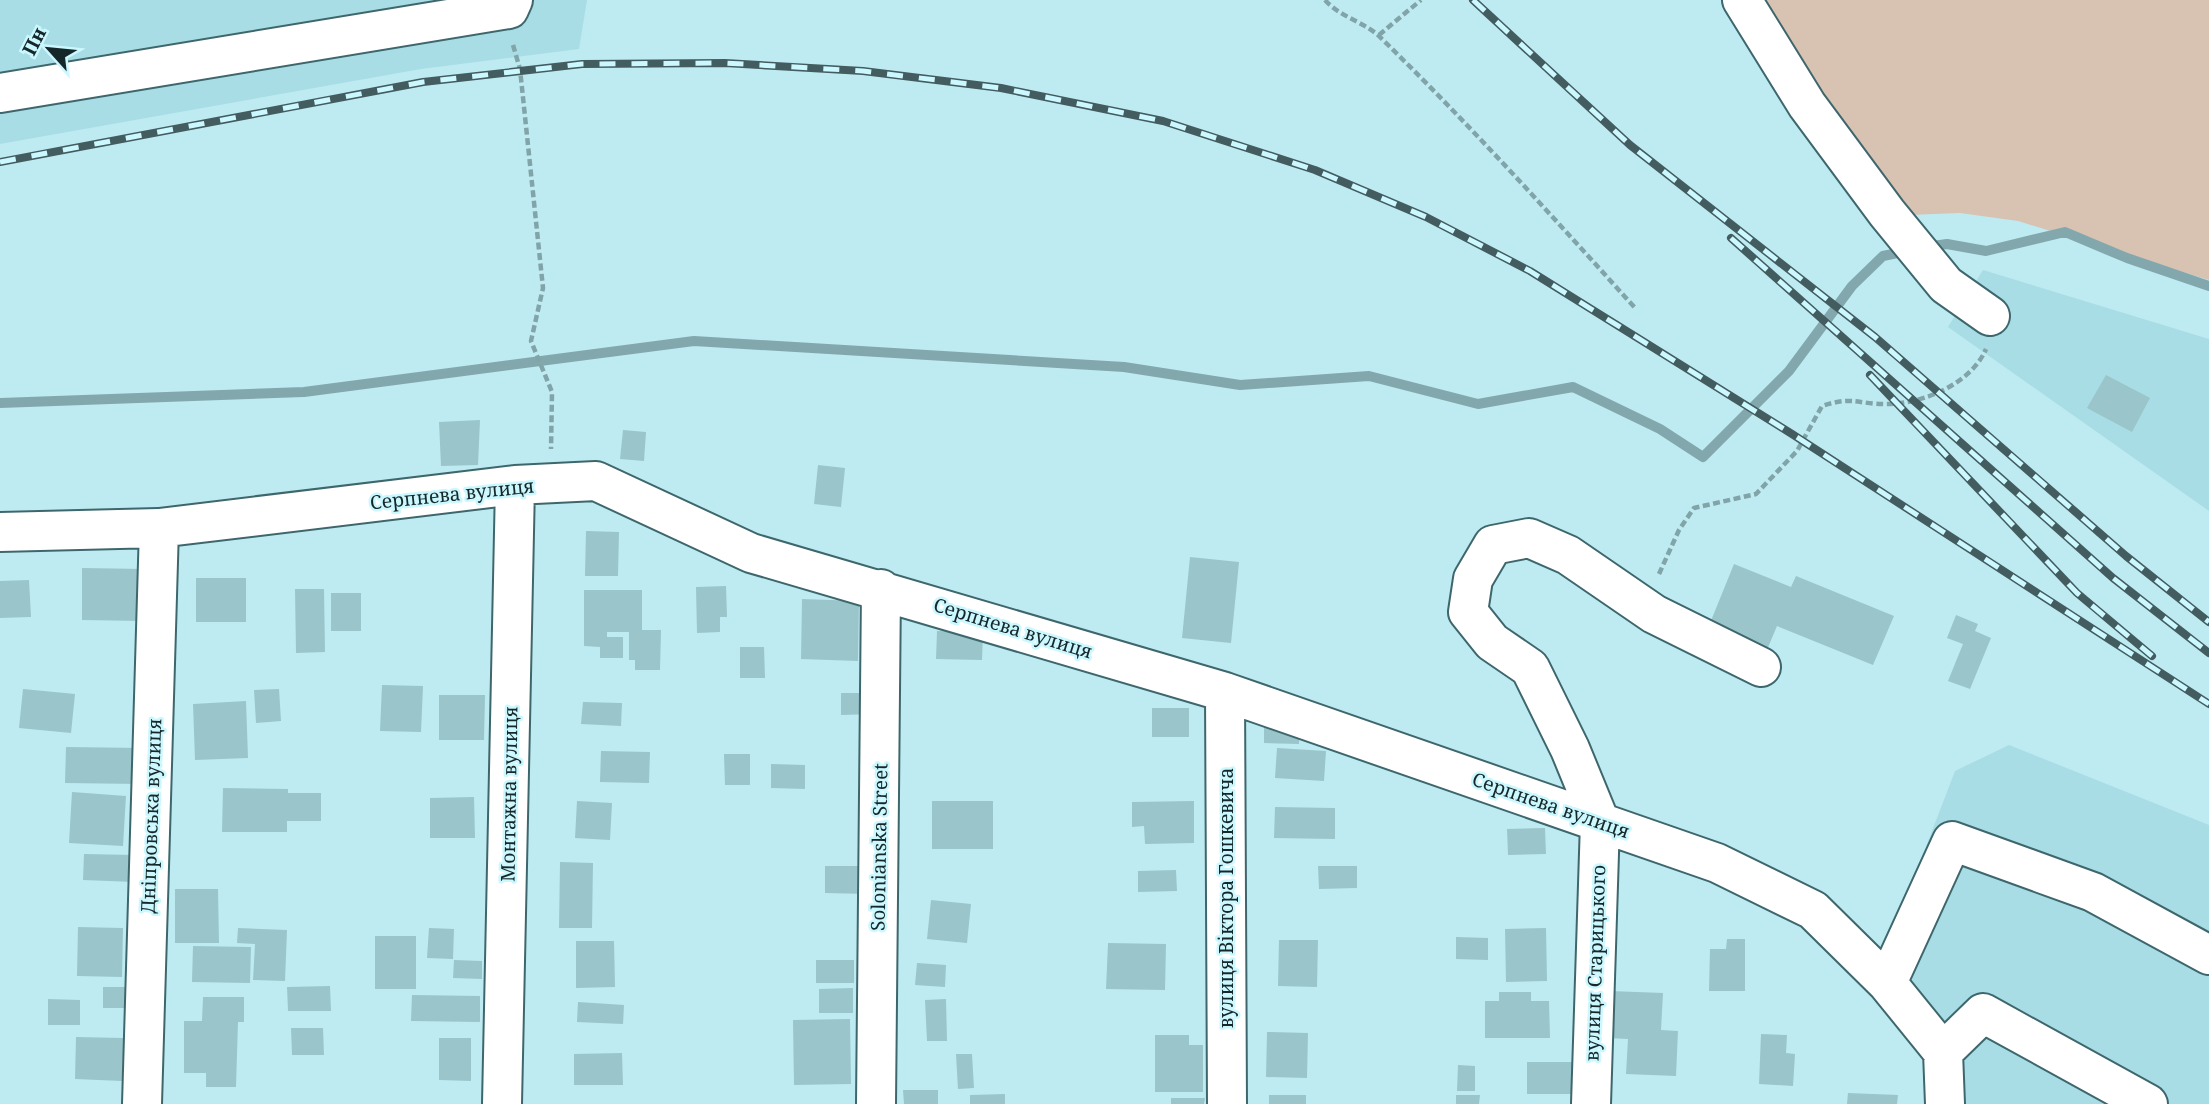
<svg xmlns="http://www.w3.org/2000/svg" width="2209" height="1104" viewBox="0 0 2209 1104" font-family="'Noto Serif',serif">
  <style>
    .built { fill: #a8dde5 }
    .green { fill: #d8c2b2 }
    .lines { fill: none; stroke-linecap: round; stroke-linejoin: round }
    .stream { stroke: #82a8ad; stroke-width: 10 }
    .building { fill: #99c5cb }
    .minor-casing { stroke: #3e676d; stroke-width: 42 }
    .path { stroke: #81a4a9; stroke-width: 4.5; stroke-dasharray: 7 3.5; stroke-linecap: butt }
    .minor { stroke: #fff; stroke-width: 38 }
    .rail-casing { stroke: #435c5f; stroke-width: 8 }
    .rail { stroke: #cbf8ff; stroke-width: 5; stroke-dasharray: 16; stroke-linecap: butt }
    .labels { text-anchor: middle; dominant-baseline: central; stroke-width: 5; stroke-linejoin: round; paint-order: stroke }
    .street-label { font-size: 19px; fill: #162729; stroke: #cbf8ff }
  </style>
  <rect width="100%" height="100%" fill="#beebf1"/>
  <path class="built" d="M 0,0 L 587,0 L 579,49 L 421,69 L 0,144 Z
    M 1983,270 L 2209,339 L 2209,511 L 1948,327 Z
    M 2009,745 L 2209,825 L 2209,1104 L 1966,1104 L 1963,1052 L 1871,990 L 1955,771 Z"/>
  <path class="green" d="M 1742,0 L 2209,0 L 2209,280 L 2018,221 L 1960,213 L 1909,215 Z"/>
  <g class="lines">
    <path class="stream" d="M 1926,247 L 1947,244 L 1986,251 L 2065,232 L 2127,258 L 2209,286
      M 0,403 L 304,392 L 694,341 L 1124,367 L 1240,385 L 1369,376 L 1478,404 L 1573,387 L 1660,429 L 1703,457 L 1789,371 L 1852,286 L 1883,256 L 1907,251"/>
  </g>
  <path class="building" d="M 2106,375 L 2150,398 L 2132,432 L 2087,408 Z
    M 480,420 L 478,465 L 441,466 L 439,422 Z
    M 623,430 L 646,432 L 644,461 L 620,459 Z
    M 818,465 L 845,468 L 841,507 L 814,504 Z
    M 586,531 L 619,532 L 618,576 L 585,576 Z
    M 1190,557 L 1239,562 L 1231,643 L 1182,638 Z
    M 1734,564 L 1791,587 L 1796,576 L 1894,616 L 1873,665 L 1777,626 L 1764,657 L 1706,633 Z
    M 82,568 L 144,569 L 143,621 L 82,620 Z
    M 196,578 L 246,578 L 246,622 L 196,622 Z
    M 29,580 L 31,617 L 0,618 L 0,581 Z
    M 726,586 L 727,617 L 720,617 L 720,632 L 697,633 L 696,587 Z
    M 295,589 L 324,589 L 325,652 L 296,653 Z
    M 584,590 L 642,590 L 642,630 L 661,630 L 660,670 L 635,670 L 635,660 L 629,660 L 629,632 L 607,632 L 607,637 L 623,637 L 623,658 L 600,658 L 600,647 L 584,646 Z
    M 331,593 L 361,593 L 361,631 L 331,631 Z
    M 802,599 L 859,601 L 858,661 L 801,659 Z
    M 1956,615 L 1978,624 L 1975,631 L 1991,638 L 1970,689 L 1948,681 L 1963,644 L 1947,638 Z
    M 937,631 L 983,632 L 982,660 L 936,659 Z
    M 740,647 L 764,647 L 765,678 L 740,678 Z
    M 382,685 L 423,686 L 421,732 L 380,731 Z
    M 23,689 L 75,694 L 71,733 L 19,728 Z
    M 279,689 L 281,721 L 256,723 L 254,690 Z
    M 841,693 L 874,693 L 874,714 L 841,715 Z
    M 439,695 L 485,695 L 484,740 L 439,740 Z
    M 246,701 L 248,758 L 195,760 L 193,704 Z
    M 583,702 L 622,703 L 621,726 L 581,724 Z
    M 1152,708 L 1189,708 L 1189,737 L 1152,737 Z
    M 1264,723 L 1300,725 L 1299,744 L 1264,743 Z
    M 66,747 L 142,748 L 141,784 L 65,783 Z
    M 1277,748 L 1326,751 L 1324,781 L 1275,778 Z
    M 601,751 L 650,752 L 649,783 L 600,782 Z
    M 724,754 L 750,754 L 750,785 L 725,785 Z
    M 771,764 L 805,765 L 805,789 L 771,788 Z
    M 223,788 L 288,789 L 288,793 L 321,793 L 321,821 L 287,821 L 287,832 L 222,832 Z
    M 72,792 L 126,796 L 123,846 L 69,843 Z
    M 474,797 L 475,838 L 430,838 L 430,798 Z
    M 577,801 L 612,803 L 610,840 L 575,838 Z
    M 932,801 L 993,801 L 993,849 L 932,849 Z
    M 1194,801 L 1194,843 L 1145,844 L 1144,826 L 1132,827 L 1132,802 Z
    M 1275,807 L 1335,808 L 1335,839 L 1274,838 Z
    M 1545,828 L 1546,854 L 1508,855 L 1507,829 Z
    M 84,854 L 135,855 L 134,882 L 83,880 Z
    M 560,862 L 593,863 L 592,928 L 559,928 Z
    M 825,866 L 869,866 L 868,894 L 825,893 Z
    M 1318,866 L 1357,866 L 1357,888 L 1319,889 Z
    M 1176,870 L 1177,891 L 1138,892 L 1138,871 Z
    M 175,889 L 218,889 L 219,943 L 175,943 Z
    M 931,900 L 971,904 L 967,943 L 927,939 Z
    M 78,927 L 123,928 L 122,977 L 77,976 Z
    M 238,928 L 287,930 L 285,981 L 253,980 L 255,944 L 237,943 Z
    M 429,928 L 454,929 L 453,959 L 427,958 Z
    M 1546,928 L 1547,981 L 1506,982 L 1505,929 Z
    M 375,936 L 416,936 L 416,989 L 375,989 Z
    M 1456,937 L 1488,938 L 1488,960 L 1456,959 Z
    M 1727,939 L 1745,939 L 1745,991 L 1709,991 L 1710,949 L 1726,949 Z
    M 1279,940 L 1318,940 L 1317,987 L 1278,986 Z
    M 576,941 L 614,941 L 615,987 L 576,988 Z
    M 1108,943 L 1166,944 L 1165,990 L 1106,989 Z
    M 193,946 L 251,947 L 250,983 L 192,982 Z
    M 454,960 L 482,961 L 482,979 L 453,978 Z
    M 816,960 L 854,960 L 854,983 L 816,983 Z
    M 917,963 L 946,965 L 945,987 L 915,985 Z
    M 330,986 L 331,1011 L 288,1011 L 287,987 Z
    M 103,987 L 136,987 L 136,1008 L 103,1008 Z
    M 853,988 L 853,1013 L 819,1013 L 819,989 Z
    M 1610,991 L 1663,993 L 1661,1030 L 1678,1031 L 1676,1076 L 1626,1074 L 1628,1039 L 1608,1038 Z
    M 1499,992 L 1531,992 L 1531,1001 L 1549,1001 L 1550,1038 L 1485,1038 L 1485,1001 L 1499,1001 Z
    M 412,995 L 480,996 L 480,1022 L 411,1021 Z
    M 203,997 L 244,997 L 244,1022 L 238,1022 L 236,1087 L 206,1087 L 206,1073 L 184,1073 L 184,1021 L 202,1021 Z
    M 48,999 L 80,1000 L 80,1025 L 48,1025 Z
    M 946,999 L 947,1041 L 927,1041 L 925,1000 Z
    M 578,1002 L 624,1005 L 623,1024 L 577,1022 Z
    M 850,1019 L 851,1084 L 794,1085 L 793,1020 Z
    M 291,1028 L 323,1028 L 324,1055 L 292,1055 Z
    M 1267,1032 L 1308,1033 L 1307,1078 L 1266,1077 Z
    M 1761,1034 L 1787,1035 L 1786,1053 L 1795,1054 L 1793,1086 L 1759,1084 Z
    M 1155,1035 L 1189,1035 L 1189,1045 L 1203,1045 L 1203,1092 L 1155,1092 Z
    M 76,1037 L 124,1038 L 122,1081 L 75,1079 Z
    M 439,1038 L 471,1038 L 471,1081 L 439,1080 Z
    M 622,1053 L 623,1085 L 574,1085 L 574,1054 Z
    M 956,1054 L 972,1054 L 974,1088 L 958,1089 Z
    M 1527,1062 L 1577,1062 L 1577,1094 L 1527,1094 Z
    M 1458,1065 L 1475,1066 L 1475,1091 L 1457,1091 Z
    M 903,1090 L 938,1090 L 938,1104 L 904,1104 Z
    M 1848,1093 L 1898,1095 L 1897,1104 L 1847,1104 Z
    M 1005,1094 L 1005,1104 L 970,1104 L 970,1095 Z
    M 1269,1095 L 1306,1095 L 1306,1104 L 1269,1104 Z
    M 1456,1095 L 1480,1095 L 1479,1104 L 1456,1104 Z
    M 1171,1098 L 1205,1098 L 1204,1104 L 1171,1104 Z"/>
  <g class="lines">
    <g class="minor-casing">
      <path id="minor" d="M 1742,0 L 1807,105 L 1887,213 L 1946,285 L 1990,316
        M 0,93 L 509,9 L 513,0
        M 0,532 L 159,528 L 515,485 L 596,481 L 751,553 L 1225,692 L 1717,863 L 1813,910 L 1887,983 L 1943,1052
        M 1225,692 L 1227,1104
        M 1887,983 L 1952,841 L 2093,892 L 2209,955
        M 1943,1052 L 1983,1013 L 2148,1104
        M 1943,1052 L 1945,1104
        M 142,1104 L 159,528
        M 502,1104 L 515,485
        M 876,1104 L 881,589
        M 1591,1104 L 1600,822 L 1570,749 L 1530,668 L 1492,642 L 1468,612 L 1473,579 L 1493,545 L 1529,538 L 1568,555 L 1654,614 L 1761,667"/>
    </g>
    <path class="path" d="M 1325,0 C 1341,18 1366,22 1382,39 C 1470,125 1553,217 1636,309
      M 1379,35 L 1421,0
      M 513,45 L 520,69 L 543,288 L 531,341 L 552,392 L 551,449
      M 1659,574 L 1679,530 L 1694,508 L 1756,494 L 1797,451 L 1822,406 C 1852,396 1857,404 1886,404 C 1923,404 1971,384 1986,349"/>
    <use href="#minor" class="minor"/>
    <g class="rail-casing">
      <path id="rail" d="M 1473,0 L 1630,145 L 1875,337 L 2126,556 L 2209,622
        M 0,162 L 423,82 L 582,64 L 725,63 L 863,71 L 1001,88 L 1163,121 L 1315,170 L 1426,217 L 1530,271 L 1792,434 L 2209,704
        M 1731,238 L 2113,578 L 2209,653
        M 1870,375 L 2077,593 L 2152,656"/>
    </g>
    <use href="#rail" class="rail"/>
  </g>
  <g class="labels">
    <g class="street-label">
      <text transform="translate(452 494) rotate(-6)">Серпнева вулиця</text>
      <text transform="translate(1013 628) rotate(17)">Серпнева вулиця</text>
      <text transform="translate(509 794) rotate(-89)">Монтажна вулиця</text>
      <text transform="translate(1551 805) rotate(19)">Серпнева вулиця</text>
      <text transform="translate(151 816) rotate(-88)">Дніпровська вулиця</text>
      <text transform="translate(879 847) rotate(-89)">Solonianska Street</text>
      <text transform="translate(1226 898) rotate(-90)">вулиця Віктора Гошкевича</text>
      <text transform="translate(1595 963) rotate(-88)">вулиця Старицького</text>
    </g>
  </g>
  <g transform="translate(49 49) rotate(297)" stroke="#cbf8ff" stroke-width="5" paint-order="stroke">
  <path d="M0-5L12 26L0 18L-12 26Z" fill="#162729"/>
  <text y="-10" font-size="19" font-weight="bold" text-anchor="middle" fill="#162729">Пн</text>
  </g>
</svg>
